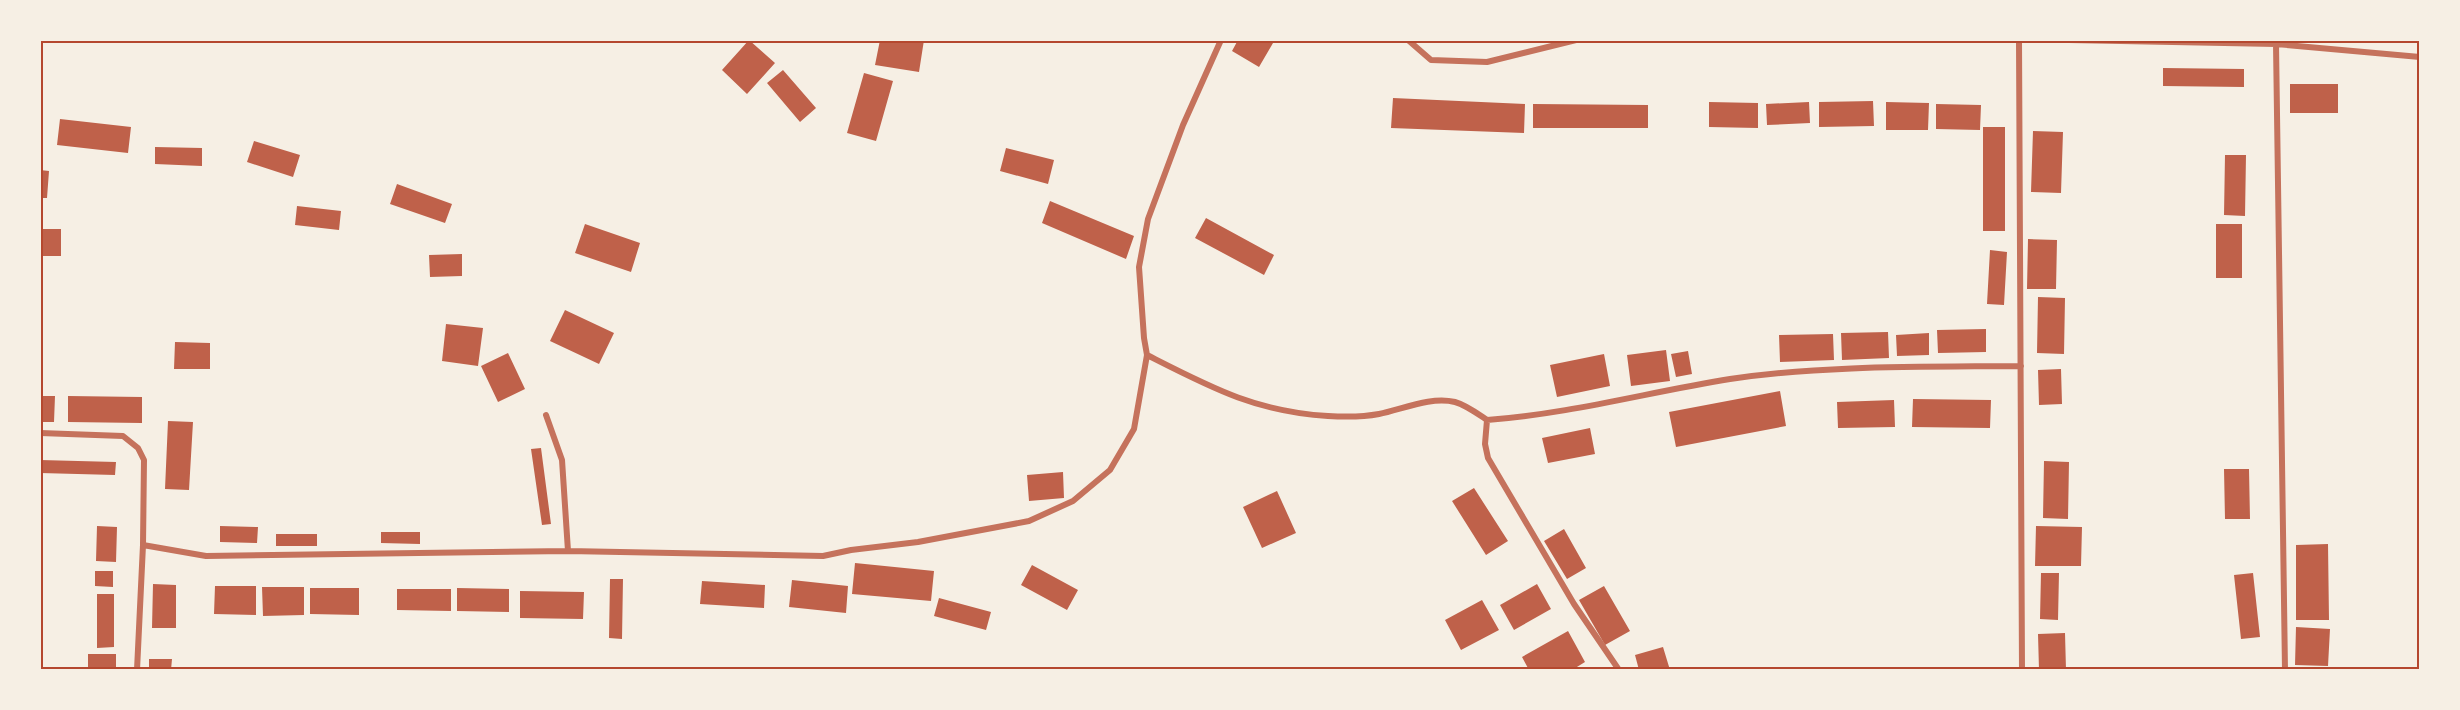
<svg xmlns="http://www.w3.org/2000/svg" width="2460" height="710" viewBox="0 0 2460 710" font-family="Ubuntu,sans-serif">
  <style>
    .building { fill: #bf614a }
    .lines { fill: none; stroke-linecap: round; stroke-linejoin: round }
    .minor { stroke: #c5725c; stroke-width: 6 }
    .neatline { fill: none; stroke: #b5482f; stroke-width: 2 }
  </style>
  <rect width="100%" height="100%" fill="#f6efe4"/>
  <path class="building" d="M 749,40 L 775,63 L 747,94 L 722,70 Z
    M 880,40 L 924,40 L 919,72 L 875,65 Z
    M 1238,40 L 1268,40 L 1273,43 L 1259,67 L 1232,51 Z
    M 2163,68 L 2244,69 L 2244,87 L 2163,86 Z
    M 783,70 L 816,108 L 800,122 L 767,83 Z
    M 864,73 L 893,81 L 876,141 L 847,133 Z
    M 2290,84 L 2338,84 L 2338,113 L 2290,113 Z
    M 1393,98 L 1525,104 L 1524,133 L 1391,128 Z
    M 1873,101 L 1874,126 L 1819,127 L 1819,102 Z
    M 1709,102 L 1758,103 L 1758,128 L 1709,127 Z
    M 1809,102 L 1810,123 L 1767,125 L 1766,104 Z
    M 1886,102 L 1929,103 L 1928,130 L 1886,130 Z
    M 1533,104 L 1648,105 L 1648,128 L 1533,128 Z
    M 1936,104 L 1981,105 L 1980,130 L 1936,129 Z
    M 60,119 L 131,127 L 128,153 L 57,145 Z
    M 1983,127 L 2005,127 L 2005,231 L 1983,231 Z
    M 2033,131 L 2063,132 L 2061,193 L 2031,192 Z
    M 254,141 L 300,155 L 293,177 L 247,162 Z
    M 155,147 L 202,148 L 202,166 L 155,164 Z
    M 1006,148 L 1054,160 L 1048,184 L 1000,171 Z
    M 2225,155 L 2246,155 L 2245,216 L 2224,215 Z
    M 40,170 L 49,171 L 47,198 L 40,198 Z
    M 397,184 L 452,204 L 445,223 L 390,204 Z
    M 1050,201 L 1134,236 L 1126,259 L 1042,223 Z
    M 297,206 L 341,211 L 339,230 L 295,225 Z
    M 1206,218 L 1274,255 L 1264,275 L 1195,238 Z
    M 585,224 L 640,243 L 631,272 L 575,253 Z
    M 2216,224 L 2242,224 L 2242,278 L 2216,278 Z
    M 40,229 L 61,229 L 61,256 L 40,256 Z
    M 2028,239 L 2057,240 L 2056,289 L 2027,289 Z
    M 1990,250 L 2007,252 L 2004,305 L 1987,304 Z
    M 462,254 L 462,276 L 430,277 L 429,255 Z
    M 2038,297 L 2065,298 L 2064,354 L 2037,353 Z
    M 565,310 L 614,333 L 599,364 L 550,341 Z
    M 446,324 L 483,328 L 478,366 L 442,361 Z
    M 1986,329 L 1986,352 L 1938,353 L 1937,330 Z
    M 1888,332 L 1889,358 L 1842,360 L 1841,333 Z
    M 1929,333 L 1929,355 L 1897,356 L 1896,335 Z
    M 1833,334 L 1834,360 L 1780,362 L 1779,335 Z
    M 175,342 L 210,343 L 210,369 L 174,369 Z
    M 1666,350 L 1670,381 L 1631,386 L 1627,355 Z
    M 1688,351 L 1692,374 L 1676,377 L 1671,354 Z
    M 508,353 L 525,389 L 498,402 L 481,366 Z
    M 1604,354 L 1610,386 L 1557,397 L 1550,365 Z
    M 2061,369 L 2062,404 L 2039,405 L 2038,370 Z
    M 1780,391 L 1786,426 L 1676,447 L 1669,412 Z
    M 40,396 L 55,396 L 54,422 L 40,422 Z
    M 68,396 L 142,397 L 142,423 L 68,422 Z
    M 1913,399 L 1991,400 L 1990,428 L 1912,427 Z
    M 1894,400 L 1895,427 L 1838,428 L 1837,402 Z
    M 168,421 L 193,422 L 189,490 L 165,489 Z
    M 1590,428 L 1595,454 L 1548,463 L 1542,438 Z
    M 541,448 L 551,524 L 542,525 L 531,449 Z
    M 40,460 L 116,462 L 115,475 L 40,473 Z
    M 2044,461 L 2069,462 L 2068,519 L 2043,518 Z
    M 2224,469 L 2249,469 L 2250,519 L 2225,519 Z
    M 1063,472 L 1064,498 L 1029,501 L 1027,475 Z
    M 1474,488 L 1508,541 L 1486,555 L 1452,501 Z
    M 1277,491 L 1296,533 L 1262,548 L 1243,507 Z
    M 97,526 L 117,527 L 116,562 L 96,561 Z
    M 220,526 L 258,527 L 257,543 L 220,542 Z
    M 2036,526 L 2082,527 L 2081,566 L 2035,566 Z
    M 1564,529 L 1586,568 L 1567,579 L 1544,541 Z
    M 381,532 L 420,532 L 420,544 L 381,543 Z
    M 276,534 L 317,534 L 317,546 L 276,546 Z
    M 2328,544 L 2329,620 L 2296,620 L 2296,545 Z
    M 855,563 L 934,571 L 931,601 L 852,594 Z
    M 1032,565 L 1078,590 L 1067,610 L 1021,585 Z
    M 95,571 L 113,571 L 113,587 L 95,586 Z
    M 2041,573 L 2059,573 L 2058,620 L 2040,619 Z
    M 2253,573 L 2260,637 L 2241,639 L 2234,575 Z
    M 610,579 L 623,579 L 622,639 L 609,638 Z
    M 792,580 L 848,586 L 846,613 L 789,607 Z
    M 702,581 L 765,585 L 764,608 L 700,604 Z
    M 153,584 L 176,585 L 176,628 L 152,628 Z
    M 1537,584 L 1551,609 L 1514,630 L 1500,605 Z
    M 215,586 L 256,586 L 256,615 L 214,614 Z
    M 1604,586 L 1630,631 L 1605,645 L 1579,600 Z
    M 262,587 L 304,587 L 304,615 L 263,616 Z
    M 310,588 L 359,588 L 359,615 L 310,614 Z
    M 457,588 L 509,589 L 509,612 L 457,611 Z
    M 397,589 L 451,589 L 451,611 L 397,610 Z
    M 520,591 L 584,592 L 583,619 L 520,618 Z
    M 97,594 L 114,594 L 114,647 L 97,648 Z
    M 939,598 L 991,612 L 986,630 L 934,616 Z
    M 1482,600 L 1499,630 L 1461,650 L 1445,620 Z
    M 2296,627 L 2330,629 L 2328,666 L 2295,665 Z
    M 1568,631 L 1585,662 L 1572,670 L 1529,670 L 1522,657 Z
    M 2065,633 L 2066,670 L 2039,670 L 2038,634 Z
    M 1663,647 L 1670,670 L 1639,670 L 1635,655 Z
    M 88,654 L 116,654 L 116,670 L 88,670 Z
    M 149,659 L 172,659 L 171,670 L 149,670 Z"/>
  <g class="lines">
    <path class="minor" d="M 1408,40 L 1431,60 L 1487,62 L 1576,40
      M 1611,40 L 1638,40
      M 2019,40 L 2022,670
      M 2069,40 L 2276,44 L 2420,57
      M 2276,44 L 2285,670
      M 1147,355 C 1210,387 1256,412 1328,416 C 1344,417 1363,417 1379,414 C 1403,409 1431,396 1455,402 C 1466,405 1478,414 1487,420 L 1485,444 L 1488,458 L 1574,604 L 1619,670
      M 546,415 L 562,460 L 568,551
      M 1487,420 C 1569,414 1649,392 1730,379 C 1825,365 1924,367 2021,366
      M 40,433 L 123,436 L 138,448 L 144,460 L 143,545 L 137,670
      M 143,545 L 206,556 L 568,551 L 823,556 L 851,550 L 918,542 L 1029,521 L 1073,501 L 1110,470 L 1134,429 L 1147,355 L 1144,338 L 1139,267 L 1148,219 L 1183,125 L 1221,40"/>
  </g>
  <rect width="2460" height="710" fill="none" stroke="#f6efe4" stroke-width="84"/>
  <rect x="42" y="42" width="2376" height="626" class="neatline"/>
</svg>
